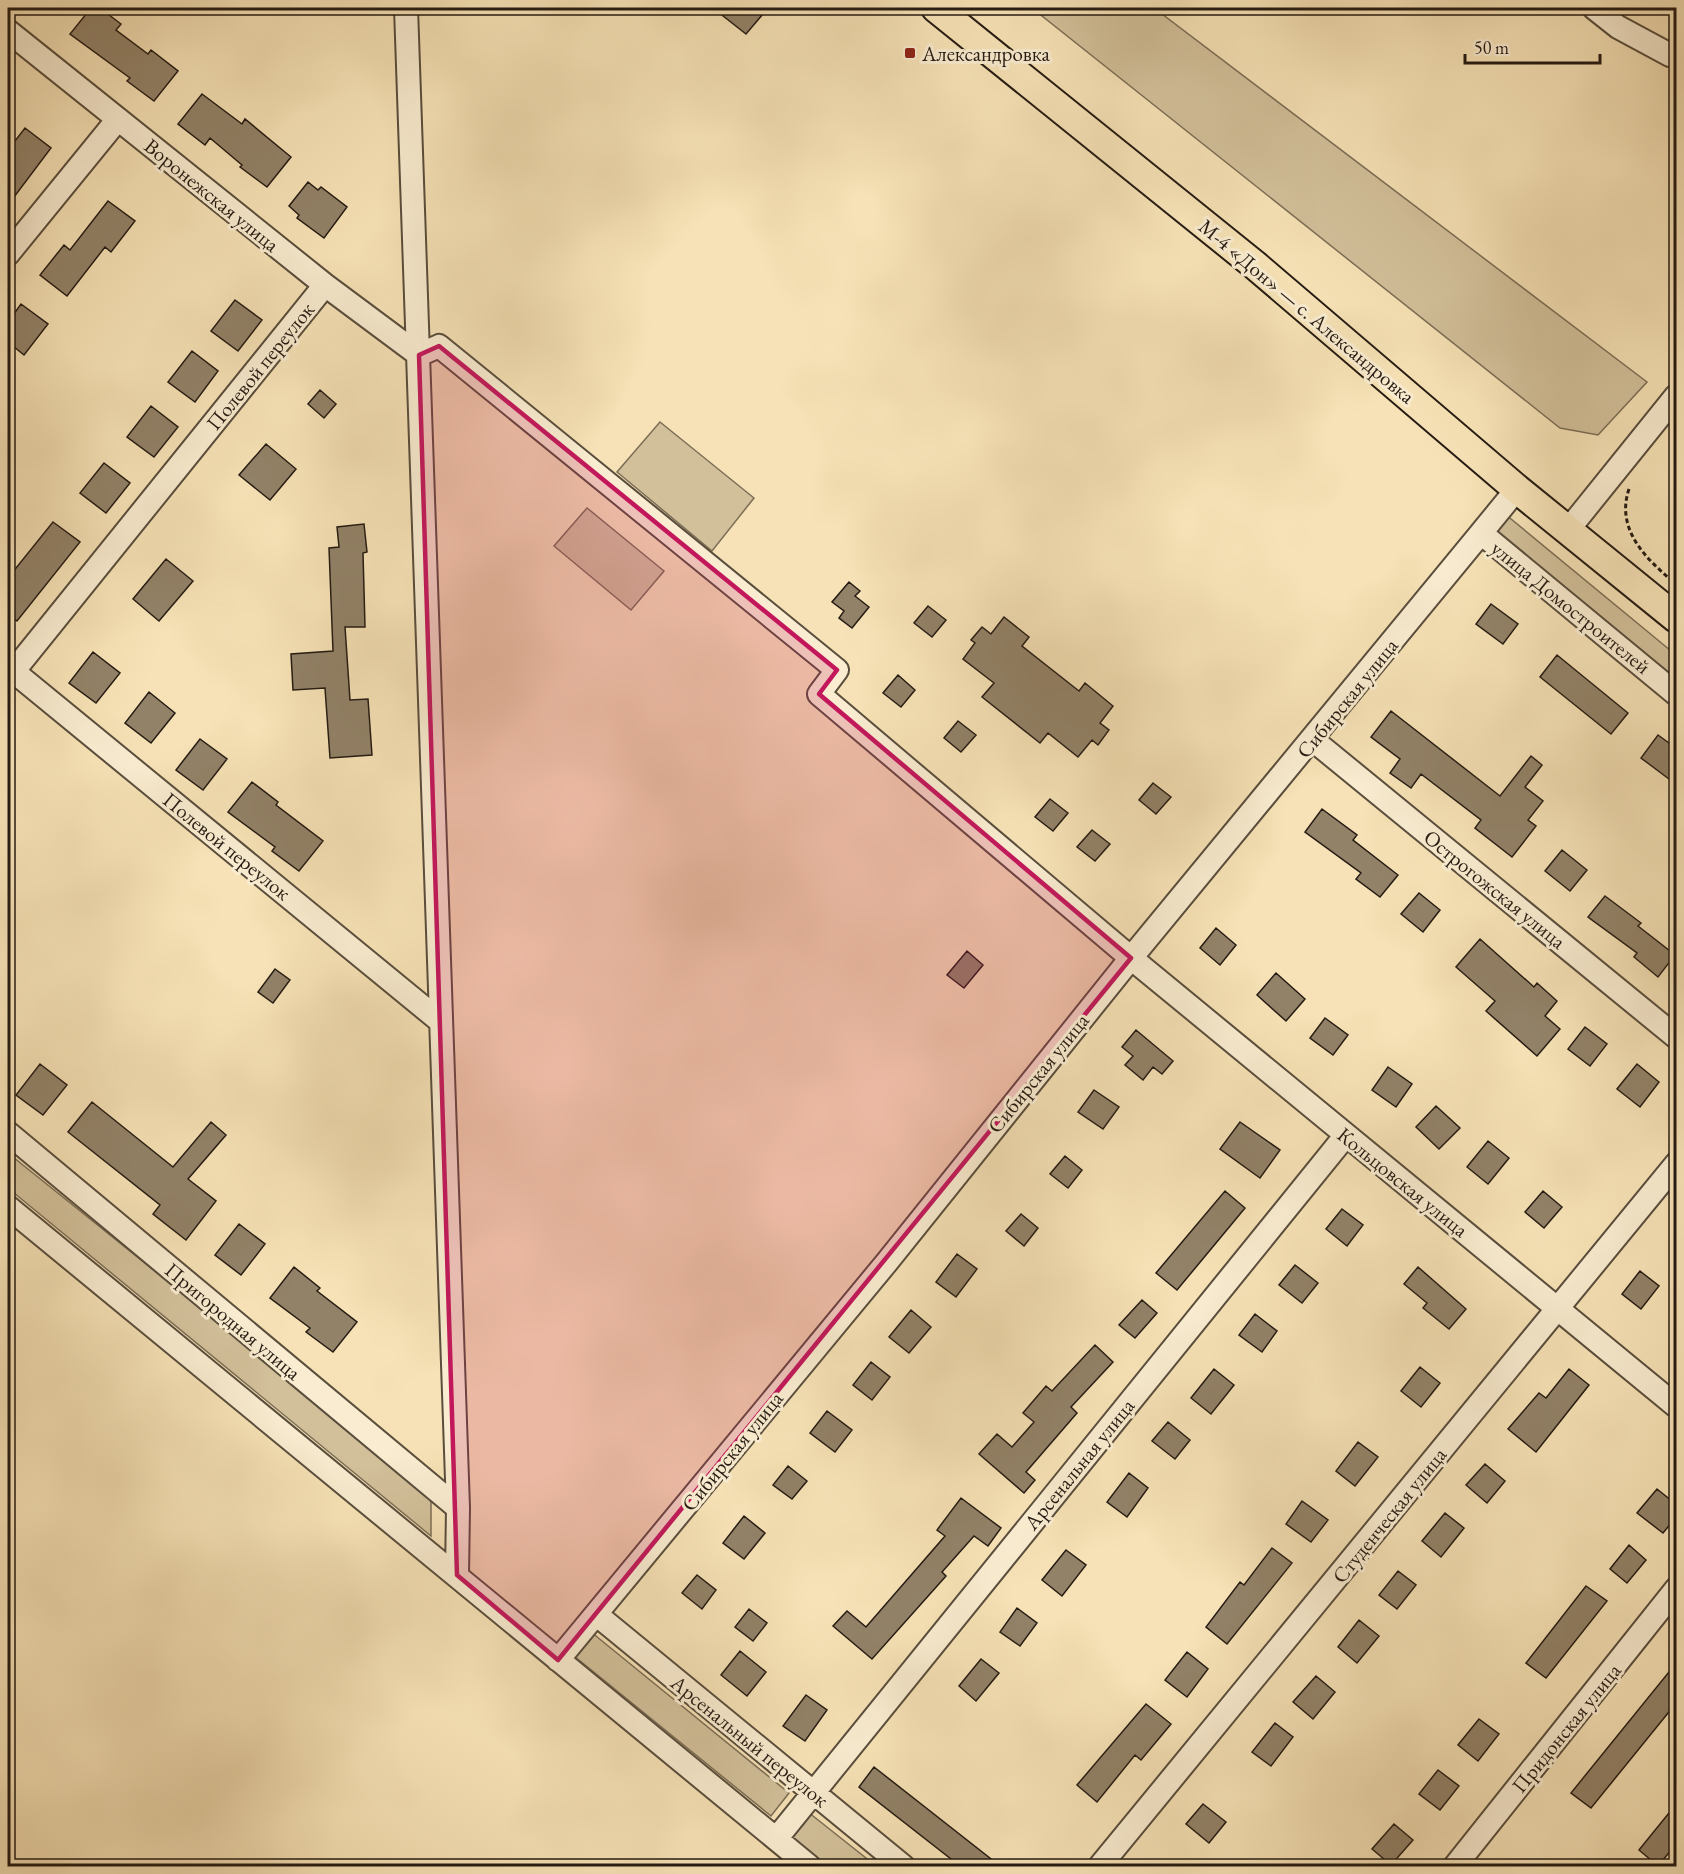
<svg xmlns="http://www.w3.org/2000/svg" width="1684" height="1874" viewBox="0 0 1684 1874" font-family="'EB Garamond',serif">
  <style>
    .green { fill: #d2c09a; stroke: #7c6e56; stroke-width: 1.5 }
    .building { fill: #928268; stroke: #251b13; stroke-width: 1.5 }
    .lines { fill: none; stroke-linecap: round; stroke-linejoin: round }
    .minor-casing { stroke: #594d3c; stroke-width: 26 }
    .major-casing { stroke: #251b13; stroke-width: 32 }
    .path { stroke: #251b13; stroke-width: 3; stroke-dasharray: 4.5 3; stroke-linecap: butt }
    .minor { stroke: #f9ecd0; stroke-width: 22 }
    .major { stroke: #f6e2b6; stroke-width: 28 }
    .marked { fill: #c2185b; fill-opacity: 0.2; stroke: #c2185b; stroke-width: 4.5; stroke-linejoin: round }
    .poi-dot { fill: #8f2418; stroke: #f9ecd0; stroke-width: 2 }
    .labels { text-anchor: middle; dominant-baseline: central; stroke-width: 6; stroke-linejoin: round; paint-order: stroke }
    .poi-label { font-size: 21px; fill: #251b13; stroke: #f9ecd0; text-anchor: start }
    .street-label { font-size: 21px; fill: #251b13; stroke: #f9ecd0 }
  </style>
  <rect width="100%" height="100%" fill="#f6e2b6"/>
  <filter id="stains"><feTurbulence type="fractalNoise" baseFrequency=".00333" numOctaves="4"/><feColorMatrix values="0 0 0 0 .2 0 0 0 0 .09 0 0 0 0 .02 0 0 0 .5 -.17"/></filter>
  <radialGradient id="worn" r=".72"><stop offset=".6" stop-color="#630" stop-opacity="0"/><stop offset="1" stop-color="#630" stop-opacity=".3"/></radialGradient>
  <path class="green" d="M 1032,8 L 1154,8 L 1647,382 L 1598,435 L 1560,428 Z
    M 660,422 L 754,498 L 712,551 L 617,472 Z
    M 587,508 L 664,571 L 631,610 L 554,546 Z
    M 1505,514 L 1676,655 L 1676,682 L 1491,531 Z
    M 8,1153 L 431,1493 L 431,1536 L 8,1188 Z
    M 591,1632 L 789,1793 L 771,1816 L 574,1656 Z
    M 808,1812 L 876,1866 L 827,1866 L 791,1837 Z"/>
  <path class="building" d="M 91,8 L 100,8 L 121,24 L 116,30 L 148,54 L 151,50 L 178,71 L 154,101 L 127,81 L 130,78 L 70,34 Z
    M 713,8 L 768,8 L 746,34 Z
    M 202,94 L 242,124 L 245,119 L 291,157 L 267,187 L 240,167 L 242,165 L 210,138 L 205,145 L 178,124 Z
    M 25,128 L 51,148 L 8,205 L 8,150 Z
    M 308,182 L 318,190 L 321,187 L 347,207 L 324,238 L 297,218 L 299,215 L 289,206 Z
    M 108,201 L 135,221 L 111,252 L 105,247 L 67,296 L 40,275 L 64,245 L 70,250 Z
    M 235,300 L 262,320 L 238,351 L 211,331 Z
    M 21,304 L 48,324 L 24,355 L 8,342 L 8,322 Z
    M 192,351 L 218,371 L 195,402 L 168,382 Z
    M 320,390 L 336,404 L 324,418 L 308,404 Z
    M 151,406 L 178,427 L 154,457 L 127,437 Z
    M 266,444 L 296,469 L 270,500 L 239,475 Z
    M 104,463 L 130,483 L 106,513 L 80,493 Z
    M 53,522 L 80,542 L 17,621 L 8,614 L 8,578 Z
    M 364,524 L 367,552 L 363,553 L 365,627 L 345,627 L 350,700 L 368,699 L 372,755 L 330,758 L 325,688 L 293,690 L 291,654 L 333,651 L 329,548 L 339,547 L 337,527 Z
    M 166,559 L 193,581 L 159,621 L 133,599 Z
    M 849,582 L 860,591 L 855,596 L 869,607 L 852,628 L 839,618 L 844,611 L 832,602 Z
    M 1491,604 L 1518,624 L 1503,644 L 1476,624 Z
    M 928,606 L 946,620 L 932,637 L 914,623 Z
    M 1004,617 L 1029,637 L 1022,646 L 1079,691 L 1085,683 L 1113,706 L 1100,723 L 1109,730 L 1098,745 L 1092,740 L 1078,757 L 1048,733 L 1040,743 L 982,697 L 994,683 L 963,659 L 975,643 L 971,640 L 982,627 L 991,634 Z
    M 93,652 L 120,673 L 96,703 L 69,683 Z
    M 1557,655 L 1628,713 L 1611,734 L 1540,677 Z
    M 898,675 L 915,690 L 901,707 L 883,693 Z
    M 149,692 L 175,713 L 151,743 L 125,723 Z
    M 1391,711 L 1500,796 L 1531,756 L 1542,765 L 1525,787 L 1543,801 L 1528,820 L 1536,826 L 1512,857 L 1475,828 L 1481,820 L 1421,774 L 1411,788 L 1390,773 L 1400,759 L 1371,737 Z
    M 958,721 L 976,735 L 961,752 L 944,738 Z
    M 1658,735 L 1677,749 L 1677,768 L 1669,779 L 1641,758 Z
    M 200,739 L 227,759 L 203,790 L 176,770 Z
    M 252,782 L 278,802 L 276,805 L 323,841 L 299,871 L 272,851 L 275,847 L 228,812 Z
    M 1153,783 L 1171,797 L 1156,814 L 1139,800 Z
    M 1050,799 L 1068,813 L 1053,831 L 1035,817 Z
    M 1322,809 L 1357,835 L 1353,840 L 1398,875 L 1380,897 L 1356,879 L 1361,873 L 1305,832 Z
    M 1092,830 L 1110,844 L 1095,861 L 1077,847 Z
    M 1562,850 L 1587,870 L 1570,891 L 1545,871 Z
    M 1419,893 L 1440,910 L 1423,932 L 1401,914 Z
    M 1605,896 L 1641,923 L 1638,926 L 1675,955 L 1658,977 L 1634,957 L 1637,953 L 1588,917 Z
    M 1216,928 L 1236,945 L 1220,965 L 1200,948 Z
    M 1480,939 L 1534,987 L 1537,983 L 1557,1001 L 1545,1016 L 1560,1029 L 1537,1056 L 1486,1011 L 1495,1001 L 1456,967 Z
    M 967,951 L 983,965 L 964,988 L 947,975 Z
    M 275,969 L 290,980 L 273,1003 L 258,992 Z
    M 1276,973 L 1305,999 L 1286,1021 L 1257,995 Z
    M 1325,1018 L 1348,1035 L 1333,1055 L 1310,1038 Z
    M 1585,1027 L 1607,1044 L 1590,1066 L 1568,1049 Z
    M 1136,1030 L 1173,1061 L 1162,1074 L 1153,1067 L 1143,1080 L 1125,1065 L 1133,1056 L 1122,1047 Z
    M 40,1064 L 67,1085 L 43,1115 L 16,1095 Z
    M 1637,1064 L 1659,1082 L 1640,1107 L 1617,1089 Z
    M 1388,1067 L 1412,1084 L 1396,1107 L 1372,1090 Z
    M 1094,1090 L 1119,1107 L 1103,1129 L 1078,1112 Z
    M 92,1102 L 173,1167 L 211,1122 L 226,1135 L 188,1179 L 216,1201 L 186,1240 L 153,1214 L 160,1205 L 68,1132 Z
    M 1436,1106 L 1460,1128 L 1439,1149 L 1416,1127 Z
    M 1240,1122 L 1280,1150 L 1260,1178 L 1220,1149 Z
    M 1488,1141 L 1509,1158 L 1488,1184 L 1467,1167 Z
    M 1065,1156 L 1082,1170 L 1068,1188 L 1050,1174 Z
    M 1225,1191 L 1245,1208 L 1177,1290 L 1156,1273 Z
    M 1543,1191 L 1562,1207 L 1544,1228 L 1525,1212 Z
    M 1342,1209 L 1363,1225 L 1347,1246 L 1326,1229 Z
    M 1021,1214 L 1038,1228 L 1024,1246 L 1006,1231 Z
    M 239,1224 L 265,1244 L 241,1275 L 215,1255 Z
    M 957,1254 L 977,1269 L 956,1297 L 936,1282 Z
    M 1295,1265 L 1318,1283 L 1302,1303 L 1279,1285 Z
    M 294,1267 L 320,1288 L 317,1291 L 357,1322 L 333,1352 L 306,1332 L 310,1328 L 270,1298 Z
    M 1418,1267 L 1466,1309 L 1449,1329 L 1423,1308 L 1427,1303 L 1404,1284 Z
    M 1640,1271 L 1659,1286 L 1641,1309 L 1622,1294 Z
    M 1142,1300 L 1157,1313 L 1135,1338 L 1119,1325 Z
    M 911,1310 L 931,1327 L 909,1353 L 889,1337 Z
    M 1255,1314 L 1277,1331 L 1262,1352 L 1239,1335 Z
    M 1095,1345 L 1113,1362 L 1071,1407 L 1077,1413 L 1026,1472 L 1035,1480 L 1024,1493 L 979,1454 L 997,1434 L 1012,1447 L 1034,1422 L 1023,1413 L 1046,1386 L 1052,1391 Z
    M 871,1362 L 890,1377 L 872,1400 L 853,1385 Z
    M 1420,1367 L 1440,1383 L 1421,1407 L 1401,1391 Z
    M 1214,1369 L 1234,1385 L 1211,1414 L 1191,1398 Z
    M 1569,1369 L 1589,1385 L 1536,1452 L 1508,1429 L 1539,1393 L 1546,1398 Z
    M 827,1411 L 852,1430 L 835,1452 L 810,1433 Z
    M 1168,1422 L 1190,1440 L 1175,1459 L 1152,1441 Z
    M 1358,1442 L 1378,1457 L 1355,1486 L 1336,1471 Z
    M 1485,1464 L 1505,1481 L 1487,1503 L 1466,1485 Z
    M 788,1466 L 807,1481 L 792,1499 L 773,1485 Z
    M 1129,1473 L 1148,1488 L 1127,1517 L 1107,1502 Z
    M 1657,1489 L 1677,1505 L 1677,1516 L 1663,1533 L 1637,1513 Z
    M 961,1498 L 1001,1528 L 988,1546 L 974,1536 L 942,1572 L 946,1576 L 872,1659 L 833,1626 L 847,1611 L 866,1627 L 945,1536 L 937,1530 Z
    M 1302,1501 L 1328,1520 L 1311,1542 L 1286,1524 Z
    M 1445,1513 L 1464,1528 L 1441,1557 L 1422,1541 Z
    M 744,1516 L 765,1533 L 744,1559 L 723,1543 Z
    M 1629,1545 L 1646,1560 L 1627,1583 L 1610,1569 Z
    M 1272,1548 L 1292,1563 L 1227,1644 L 1206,1627 L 1240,1582 L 1244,1585 Z
    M 1066,1550 L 1086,1565 L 1062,1596 L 1042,1580 Z
    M 1398,1571 L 1416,1585 L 1397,1609 L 1379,1595 Z
    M 697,1575 L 716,1590 L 702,1609 L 682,1593 Z
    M 1586,1586 L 1607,1601 L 1546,1678 L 1526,1663 Z
    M 1017,1608 L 1037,1623 L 1020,1646 L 1000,1632 Z
    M 749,1609 L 767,1623 L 753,1641 L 735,1627 Z
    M 1359,1620 L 1379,1636 L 1357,1663 L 1338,1647 Z
    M 740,1651 L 766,1672 L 747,1696 L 721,1675 Z
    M 1187,1652 L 1208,1669 L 1187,1697 L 1165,1680 Z
    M 981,1659 L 999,1673 L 976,1701 L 959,1686 Z
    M 1677,1662 L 1677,1702 L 1591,1808 L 1571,1793 Z
    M 1316,1676 L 1335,1692 L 1313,1719 L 1293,1702 Z
    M 806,1695 L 827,1710 L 805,1741 L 783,1726 Z
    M 1146,1704 L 1171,1724 L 1141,1760 L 1135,1755 L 1097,1802 L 1077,1785 Z
    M 1479,1719 L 1499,1734 L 1478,1761 L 1458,1745 Z
    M 1275,1723 L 1293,1737 L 1271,1766 L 1252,1752 Z
    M 874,1767 L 1000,1866 L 960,1866 L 859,1787 Z
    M 1438,1770 L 1459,1786 L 1440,1810 L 1419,1794 Z
    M 1677,1803 L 1677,1843 L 1658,1866 L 1639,1850 Z
    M 1203,1804 L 1226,1822 L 1209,1843 L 1186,1824 Z
    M 1394,1824 L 1413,1840 L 1391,1865 L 1372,1849 Z"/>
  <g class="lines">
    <g class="minor-casing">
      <path id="minor" d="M 406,8 L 458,1508 L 457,1575
        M 1594,8 L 1618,27 L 1670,55 L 1676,54
        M 8,31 L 325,285 L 419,355 L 439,346 L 837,670 L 819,694 L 1131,958 L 1676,1406
        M 8,254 L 118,119
        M 1517,489 L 1481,533 L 1676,694
        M 1568,530 L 1676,396
        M 13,671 L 440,1021
        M 8,678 L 325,285
        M 1313,740 L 1676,1037
        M 8,1133 L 458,1508
        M 8,1207 L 809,1866
        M 597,1615 L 903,1866
        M 558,1660 L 887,1262 L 1131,958 L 1481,533
        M 776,1839 L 1346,1135
        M 1100,1866 L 1676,1164
        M 1455,1866 L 1676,1589"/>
    </g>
    <g class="major-casing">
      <path id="major" d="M 936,8 L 1256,266 L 1517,489 L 1676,618"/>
    </g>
    <path class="path" d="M 1629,489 C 1615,530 1647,560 1676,584"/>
    <use href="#minor" class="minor"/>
    <use href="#major" class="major"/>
  </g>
  <path class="marked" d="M 439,346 L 837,670 L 819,694 L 1131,958 L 558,1660 L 457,1575 L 419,355 Z"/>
  <rect class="poi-dot" x="904" y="47" width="12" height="12" rx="3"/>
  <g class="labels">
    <g class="poi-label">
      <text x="922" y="53">Александровка</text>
    </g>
    <g class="street-label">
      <text transform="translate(212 195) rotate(39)">Воронежская улица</text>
      <text transform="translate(1307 311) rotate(40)">М-4 «Дон» — с. Александровка</text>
      <text transform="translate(260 366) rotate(-51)">Полевой переулок</text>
      <text transform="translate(1571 607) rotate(39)">улица Домостроителей</text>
      <text transform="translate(1347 698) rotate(-51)">Сибирская улица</text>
      <text transform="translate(227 846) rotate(39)">Полевой переулок</text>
      <text transform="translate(1495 889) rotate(39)">Острогожская улица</text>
      <text transform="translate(1038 1073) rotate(-51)">Сибирская улица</text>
      <text transform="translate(1403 1182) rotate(39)">Кольцовская улица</text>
      <text transform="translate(233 1321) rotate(40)">Пригородная улица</text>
      <text transform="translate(732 1451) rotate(-51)">Сибирская улица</text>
      <text transform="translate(1079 1464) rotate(-51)">Арсенальная улица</text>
      <text transform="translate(1389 1515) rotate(-51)">Студенческая улица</text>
      <text transform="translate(1566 1728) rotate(-51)">Придонская улица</text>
      <text transform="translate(750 1741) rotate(39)">Арсенальный переулок</text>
    </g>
  </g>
  <rect width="1684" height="1874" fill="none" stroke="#f6e2b6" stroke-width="30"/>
  <rect x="9" y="9" width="1666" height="1856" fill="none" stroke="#251b13" stroke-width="3"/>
  <rect x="15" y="15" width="1654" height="1844" fill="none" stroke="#251b13" stroke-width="1.5"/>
  <path d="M1465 54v9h135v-9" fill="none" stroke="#251b13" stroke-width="3"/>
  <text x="1474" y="54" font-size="18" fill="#251b13" stroke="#f9ecd0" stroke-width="4.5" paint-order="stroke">50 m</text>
  <rect width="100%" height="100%" filter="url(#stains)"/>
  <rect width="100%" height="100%" fill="url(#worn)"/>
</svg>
